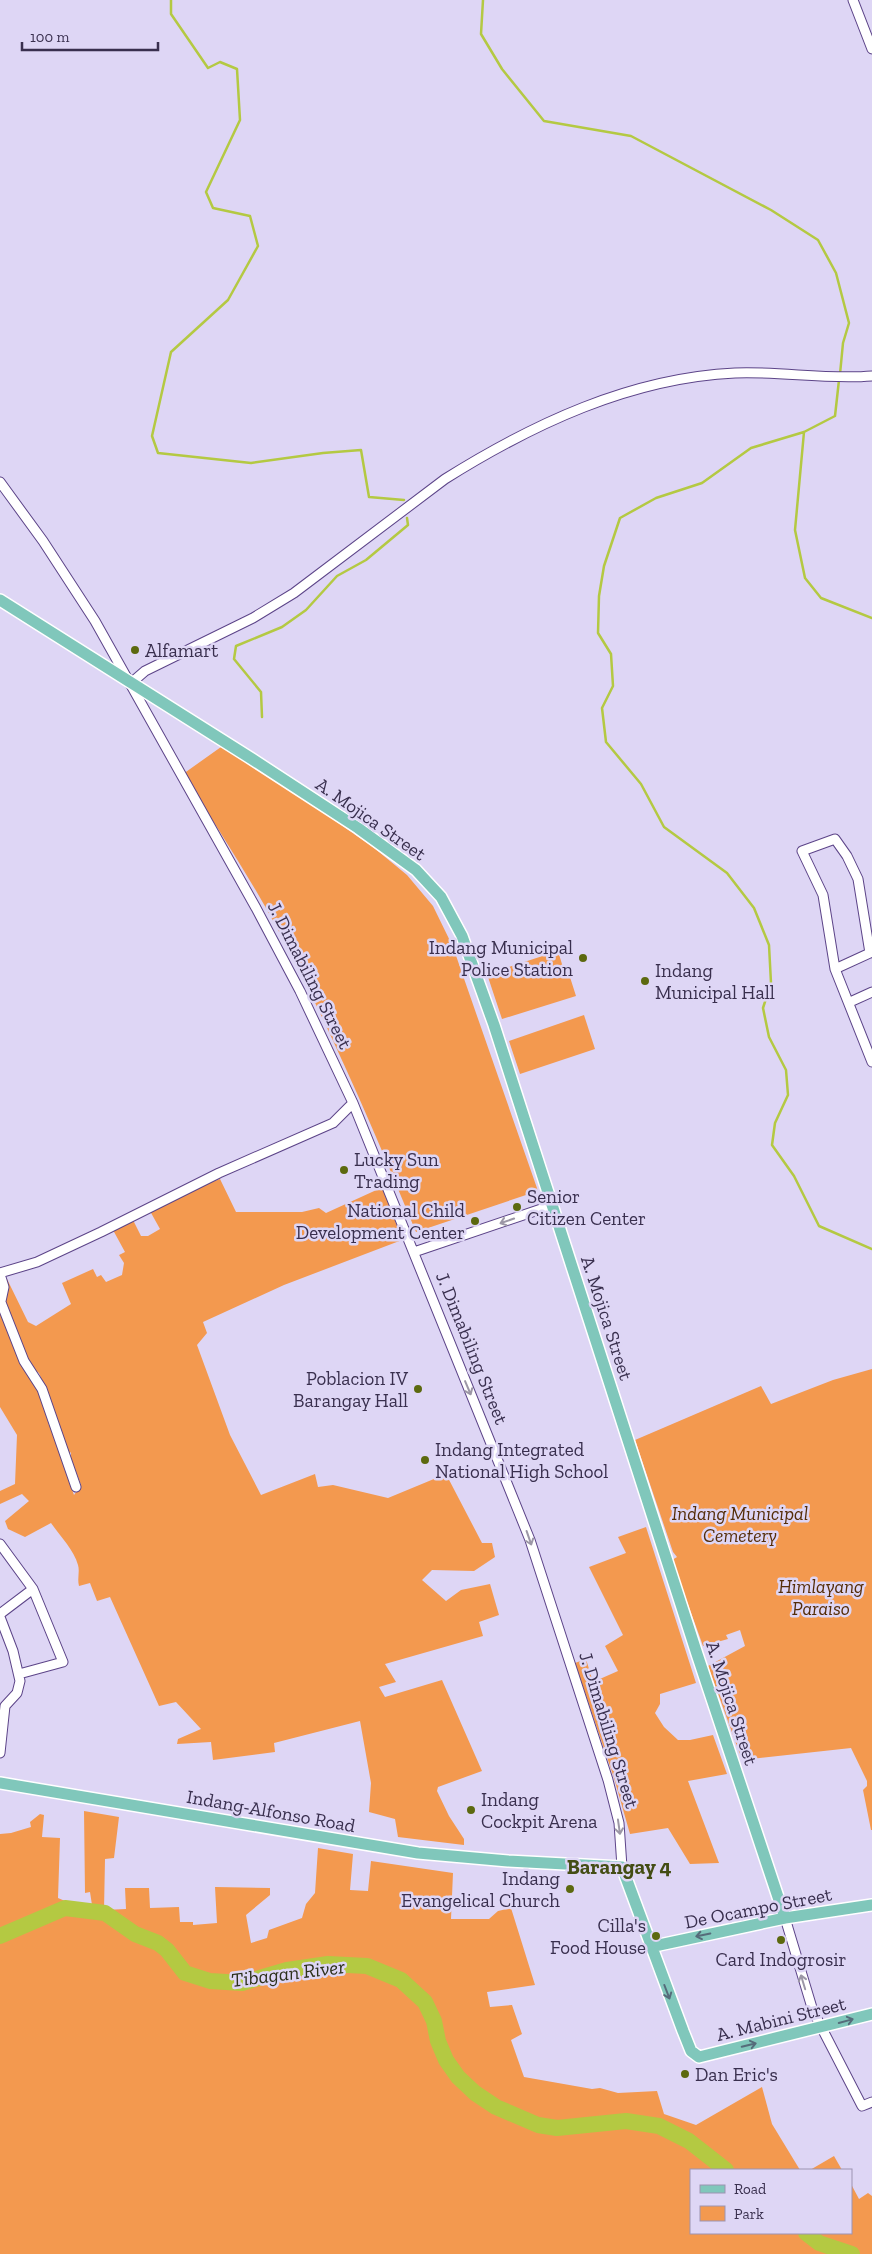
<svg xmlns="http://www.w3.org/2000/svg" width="872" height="2254" viewBox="0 0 872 2254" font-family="'Zilla Slab',serif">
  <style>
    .green { fill: #f3994f; fill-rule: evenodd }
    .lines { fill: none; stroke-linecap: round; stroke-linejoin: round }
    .stream { stroke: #b4c942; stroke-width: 2.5 }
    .river { stroke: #b4c942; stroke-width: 16 }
    .minor-casing { stroke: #5c4488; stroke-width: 11 }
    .major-casing { stroke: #fff; stroke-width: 14 }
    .minor { stroke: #fff; stroke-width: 9 }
    .major { stroke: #80c7bb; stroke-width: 11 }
    .oneway { stroke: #9c97a6 }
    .oneway2 { stroke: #556c7a }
    .poi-dot { fill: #5c690f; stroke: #ded6f5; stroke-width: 2 }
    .labels { text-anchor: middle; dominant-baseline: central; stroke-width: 5; stroke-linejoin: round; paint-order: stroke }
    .poi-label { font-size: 19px; fill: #392f4e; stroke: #ded6f5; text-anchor: start }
    .street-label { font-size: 19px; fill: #392f4e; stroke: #ded6f5 }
    .park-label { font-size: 19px; font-style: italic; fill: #542c07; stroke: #ded6f5 }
    .water-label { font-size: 20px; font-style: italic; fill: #2c301a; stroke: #ded6f5 }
    .quarter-label { font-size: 21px; font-weight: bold; fill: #444d14; stroke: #ded6f5 }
  </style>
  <rect width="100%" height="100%" fill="#ded6f5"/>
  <path class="green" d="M 221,747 L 253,764 L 373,847 L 407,875 L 433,906 L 453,947 L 538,1191 L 416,1232 C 373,1128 329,1025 276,926 C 247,873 215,824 183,774 Z
    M 558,951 L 565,974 L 569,974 L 576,996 L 502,1019 L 487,974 Z
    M 584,1015 L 595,1049 L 520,1074 L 509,1041 Z
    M 220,1179 L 236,1212 L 302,1212 L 319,1208 L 326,1213 L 383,1187 L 402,1240 L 284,1285 L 203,1322 L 207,1333 L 197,1345 L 230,1435 L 261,1495 L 315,1474 L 318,1487 L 333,1485 L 388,1498 L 446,1474 L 482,1543 L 492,1543 L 495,1557 L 474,1571 L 432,1570 L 422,1580 L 446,1601 L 461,1590 L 490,1584 L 499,1615 L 479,1622 L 483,1636 L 385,1664 L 396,1682 L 379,1687 L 385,1697 L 442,1680 L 482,1771 L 438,1787 L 437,1791 L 449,1816 L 464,1839 L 464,1845 L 398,1837 L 395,1819 L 369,1812 L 371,1783 L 360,1721 L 274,1743 L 275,1752 L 213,1760 L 211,1742 L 177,1744 L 178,1739 L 201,1729 L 176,1702 L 159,1706 L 110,1597 L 97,1601 L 90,1583 L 79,1586 C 77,1578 80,1572 78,1565 C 74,1550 60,1536 51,1523 L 25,1537 L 8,1529 L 5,1521 L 29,1501 L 22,1494 L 0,1504 L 0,1491 L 15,1484 L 17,1435 L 0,1407 L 0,1308 L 35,1380 L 49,1425 L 58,1422 L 39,1373 C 21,1362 5,1302 1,1281 L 7,1279 L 28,1322 L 36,1326 L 71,1304 L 62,1283 L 93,1269 L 97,1277 L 101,1275 L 106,1282 L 122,1275 L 124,1263 L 119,1255 L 125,1252 L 113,1230 L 133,1220 L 141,1236 L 148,1236 L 160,1229 L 150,1211 L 188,1191 ZM 71,1452 L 71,1459 L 81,1485 L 74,1495 L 62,1461 Z
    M 872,1369 L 872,1830 L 871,1830 L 863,1790 L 867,1786 L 867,1781 L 851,1748 L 742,1760 L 708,1666 L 745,1646 L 740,1630 L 726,1635 L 728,1639 L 703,1646 L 672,1560 L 677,1557 L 673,1552 L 635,1440 L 761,1386 L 771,1404 L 833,1380 Z
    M 646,1527 L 696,1683 L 660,1694 L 660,1704 L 655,1713 L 664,1727 L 678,1740 L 690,1740 L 713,1735 L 727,1774 L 688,1781 L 719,1863 L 690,1864 L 668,1828 L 630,1834 L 614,1778 L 575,1663 L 586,1659 L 593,1682 L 618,1671 L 605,1646 L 623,1635 L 589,1567 L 626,1553 L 618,1537 Z
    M 84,1811 L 119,1817 L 114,1858 L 105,1859 L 104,1910 L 126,1909 L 125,1888 L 149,1888 L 150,1908 L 179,1907 L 180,1922 L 193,1922 L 193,1925 L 217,1923 L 215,1887 L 270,1888 L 270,1895 L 246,1915 L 251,1943 L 267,1938 L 269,1930 L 302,1918 L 306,1904 L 315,1893 L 318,1848 L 353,1854 L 350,1890 L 368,1891 L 371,1861 L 453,1873 L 451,1919 L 489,1919 L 498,1911 L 511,1908 L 535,1985 L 487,1992 L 490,2007 L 512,2005 L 522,2034 L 511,2040 L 524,2077 L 592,2089 L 600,2088 L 618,2093 L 657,2091 L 664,2114 L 696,2125 L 762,2087 L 772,2124 L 800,2170 L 691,2170 L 691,2233 L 851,2233 L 851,2184 L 859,2199 L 868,2193 L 872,2196 L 872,2254 L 0,2254 L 0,1834 L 11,1833 L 31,1827 L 30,1822 L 40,1814 L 44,1815 L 42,1837 L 60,1838 L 58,1898 L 86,1910 L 92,1905 L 90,1892 L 85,1893 Z
    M 834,2156 L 842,2170 L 810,2170 Z"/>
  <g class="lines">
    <path class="stream" d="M 171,0 L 171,14 L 208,68 L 220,62 L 237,69 L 240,120 L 206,192 L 213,208 L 250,216 L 258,246 L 228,300 L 171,352 L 152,436 L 158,453 L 251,463 L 323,453 L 361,450 L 369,497 L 404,500
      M 483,0 L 481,34 L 502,69 L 544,121 L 631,136 L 771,210 L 818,240 L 836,273 L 849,323 L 843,343 L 840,374
      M 839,380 L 835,416 L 804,432 L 751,448 L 702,483 L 656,498 L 620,518 L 604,566 L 599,596 L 598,633 L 611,654 L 613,686 L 602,708 L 606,742 L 641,784 L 664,827 L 727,873 L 754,908 L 769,945 L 771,983 L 763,1008 L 769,1037 L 786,1070 L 788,1095 L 775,1123 L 772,1145 L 794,1176 L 819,1226 L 872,1249
      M 804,432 L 795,530 L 805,578 L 821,598 L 872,618
      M 262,717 L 261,692 L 234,659 L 236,646 L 282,627 L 306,610 L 337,576 L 366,560 L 408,525 L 407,518"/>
    <path class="river" d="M 0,1936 L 65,1908 L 105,1913 L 135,1934 L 158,1943 L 167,1950 L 185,1973 L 210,1981 L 242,1983 L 287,1970 L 328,1964 L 367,1966 L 401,1980 L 425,2002 L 434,2021 L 438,2041 L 446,2060 L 458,2077 L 475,2093 L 496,2107 L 538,2125 L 557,2128 L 626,2121 L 659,2126 L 689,2141 L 726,2170
      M 806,2233 L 819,2243 L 852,2254"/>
    <g class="minor-casing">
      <path id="minor" d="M 853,0 L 872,49
        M 0,482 L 43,541 L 95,621 L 256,908 L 300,991 L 353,1103 L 530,1540 L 608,1780 L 619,1823 L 622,1867
        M 130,684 L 145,671 L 253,618 L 294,593 L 445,479 C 533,424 630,378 735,373 C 781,371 826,380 872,376
        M 870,953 L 858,879 L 847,856 L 835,839 L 802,851 L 823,895 L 835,969 L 872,1062
        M 835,969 L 872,952
        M 850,1002 L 872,992
        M 414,1252 L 553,1205
        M 0,1273 L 37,1262 L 101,1232 L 219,1173 L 333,1123 L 353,1103
        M 0,1274 L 4,1287 L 1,1301
        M 0,1300 L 24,1361 L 42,1389 L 76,1487
        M 0,1544 L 33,1589 L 63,1662 L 19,1674
        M 0,1614 L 33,1589
        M 0,1617 L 13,1651 L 20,1681 L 17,1693 L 5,1706 L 0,1753
        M 785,1918 L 813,2011 L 862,2106 L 872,2102"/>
    </g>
    <g class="major-casing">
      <path id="major" d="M 0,600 L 252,759 L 358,828 L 416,870 L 441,897 L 462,936 L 494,1025 L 697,1654 L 785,1918
        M 0,1783 L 418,1853 L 508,1861 L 622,1867 L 683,2031 L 691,2051 L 699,2057 L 872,2014
        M 650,1947 L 785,1918 L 872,1905"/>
    </g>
    <use href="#minor" class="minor"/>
    <use href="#major" class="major"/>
  </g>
  <defs><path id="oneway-shaft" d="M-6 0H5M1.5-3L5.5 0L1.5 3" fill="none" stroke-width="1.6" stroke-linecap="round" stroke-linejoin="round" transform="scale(1.25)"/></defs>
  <g class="oneway">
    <use href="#oneway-shaft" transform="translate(507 1221) rotate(161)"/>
    <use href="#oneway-shaft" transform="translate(468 1388) rotate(67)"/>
    <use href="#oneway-shaft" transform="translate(529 1538) rotate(71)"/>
    <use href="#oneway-shaft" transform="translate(619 1827) rotate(82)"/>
    <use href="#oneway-shaft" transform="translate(803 1982) rotate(-107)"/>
  </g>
  <g class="oneway2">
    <use href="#oneway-shaft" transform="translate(703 1935) rotate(168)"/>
    <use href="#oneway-shaft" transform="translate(667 1992) rotate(69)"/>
    <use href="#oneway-shaft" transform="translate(846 2021) rotate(-15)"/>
    <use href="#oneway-shaft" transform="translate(749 2045) rotate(-14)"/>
  </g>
  <g class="poi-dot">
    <circle cx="135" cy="650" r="5"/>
    <circle cx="583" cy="958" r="5"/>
    <circle cx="645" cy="981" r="5"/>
    <circle cx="344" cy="1170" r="5"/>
    <circle cx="517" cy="1207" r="5"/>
    <circle cx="475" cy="1221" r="5"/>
    <circle cx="418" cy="1389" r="5"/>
    <circle cx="425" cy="1460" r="5"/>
    <circle cx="471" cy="1810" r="5"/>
    <circle cx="570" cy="1889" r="5"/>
    <circle cx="656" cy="1936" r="5"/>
    <circle cx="781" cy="1940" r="5"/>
    <circle cx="685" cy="2074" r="5"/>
  </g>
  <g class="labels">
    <g class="poi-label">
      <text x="145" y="650">Alfamart</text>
      <text x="573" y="947" text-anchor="end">Indang Municipal<tspan x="573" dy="22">Police Station</tspan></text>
      <text x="655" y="970">Indang<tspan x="655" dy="22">Municipal Hall</tspan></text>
      <text x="354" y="1159">Lucky Sun<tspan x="354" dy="22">Trading</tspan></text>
      <text x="527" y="1196">Senior<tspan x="527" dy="22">Citizen Center</tspan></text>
      <text x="465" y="1210" text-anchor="end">National Child<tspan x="465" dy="22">Development Center</tspan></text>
      <text x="408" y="1378" text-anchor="end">Poblacion IV<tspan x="408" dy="22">Barangay Hall</tspan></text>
      <text x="435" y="1449">Indang Integrated<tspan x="435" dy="22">National High School</tspan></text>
      <text x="481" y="1799">Indang<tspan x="481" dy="22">Cockpit Arena</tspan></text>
      <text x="560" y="1878" text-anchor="end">Indang<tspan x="560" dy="22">Evangelical Church</tspan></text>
      <text x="646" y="1925" text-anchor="end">Cilla's<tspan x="646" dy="22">Food House</tspan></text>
      <text x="781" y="1959" text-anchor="middle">Card Indogrosir</text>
      <text x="695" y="2074">Dan Eric's</text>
    </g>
    <g class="street-label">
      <text transform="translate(371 819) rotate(35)">A. Mojica Street</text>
      <text transform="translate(310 975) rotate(63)">J. Dimabiling Street</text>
      <text transform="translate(607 1318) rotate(72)">A. Mojica Street</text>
      <text transform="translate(472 1348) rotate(68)">J. Dimabiling Street</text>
      <text transform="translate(732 1703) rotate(72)">A. Mojica Street</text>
      <text transform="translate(609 1730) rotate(73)">J. Dimabiling Street</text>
      <text transform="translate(271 1811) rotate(10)">Indang-Alfonso Road</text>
      <text transform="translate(758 1908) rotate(-11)">De Ocampo Street</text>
      <text transform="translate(781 2019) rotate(-14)">A. Mabini Street</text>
    </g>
    <g class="park-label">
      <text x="740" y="1513">Indang Municipal<tspan x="740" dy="22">Cemetery</tspan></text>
      <text x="821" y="1586">Himlayang<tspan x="821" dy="22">Paraiso</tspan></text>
    </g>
    <g class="water-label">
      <text transform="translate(288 1973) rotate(-7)">Tibagan River</text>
    </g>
    <g class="quarter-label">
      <text x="619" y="1866">Barangay 4</text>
    </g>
  </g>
  <rect x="690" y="2169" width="162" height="65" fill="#ded6f5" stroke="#9c93b2"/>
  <rect x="700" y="2185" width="25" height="8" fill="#80c7bb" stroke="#9c93b2"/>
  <text x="734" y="2194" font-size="15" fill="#392f4e">Road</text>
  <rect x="700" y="2206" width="25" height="15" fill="#f3994f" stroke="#9c93b2"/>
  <text x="734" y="2219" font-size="15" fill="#392f4e">Park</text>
  <path d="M22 42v8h136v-8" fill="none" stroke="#392f4e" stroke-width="2.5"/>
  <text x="30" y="42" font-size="15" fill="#392f4e" stroke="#ded6f5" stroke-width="4" paint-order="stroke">100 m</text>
</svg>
